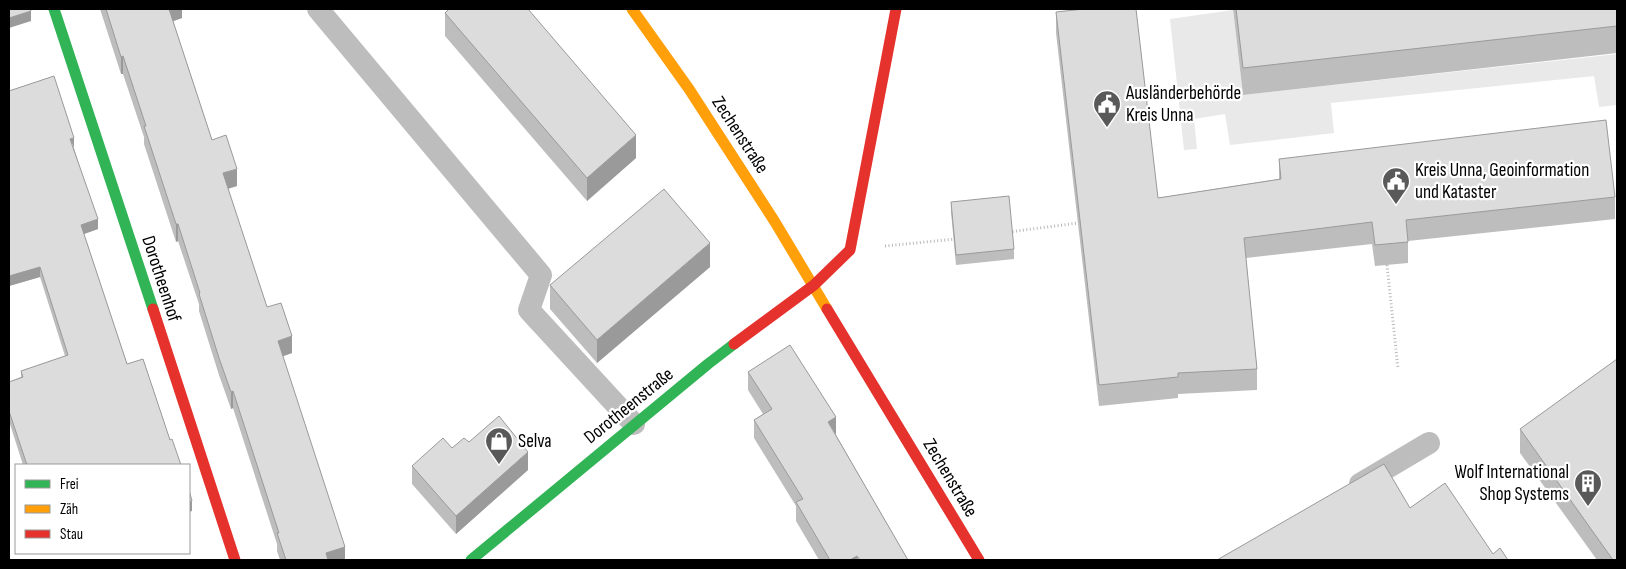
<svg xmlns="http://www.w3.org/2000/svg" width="1626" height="569" viewBox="0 0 1626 569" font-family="'Sofia Sans Condensed',sans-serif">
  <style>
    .green { fill: #e9e9e9 }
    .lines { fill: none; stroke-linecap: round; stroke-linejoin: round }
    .path { stroke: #b8b8b8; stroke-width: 3; stroke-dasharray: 1 2.5; stroke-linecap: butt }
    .lane { stroke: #bdbdbd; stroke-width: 22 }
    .fast { stroke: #30b455; stroke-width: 11 }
    .slow { stroke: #ff9f0a; stroke-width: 11 }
    .jam { stroke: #e5322d; stroke-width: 11 }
    .wall { fill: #bdbdbd }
    .shaded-wall { fill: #9a9a9a }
    .building { fill: #dcdcdc; stroke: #9a9a9a }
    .labels { text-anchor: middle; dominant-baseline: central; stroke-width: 4.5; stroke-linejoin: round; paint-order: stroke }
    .poi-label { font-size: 19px; fill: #000; stroke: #fff; text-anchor: start }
    .street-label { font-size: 19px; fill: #000; stroke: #fff }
  </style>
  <rect width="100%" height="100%" fill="#fff"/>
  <path class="green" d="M 1233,10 L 1243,95 L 1617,54 L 1617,105 L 1599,107 L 1594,76 L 1331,103 L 1334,133 L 1230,145 L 1225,114 L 1194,119 L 1197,149 L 1184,150 L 1170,19 Z"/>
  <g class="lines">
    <path class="path" d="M 1009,232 L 1078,223
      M 885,246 L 956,239
      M 1387,265 L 1398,369"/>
    <path class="lane" d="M 318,9 L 541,275 L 529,310 L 634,424
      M 1360,484 L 1429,443"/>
    <path class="fast" d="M 54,9 L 153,309
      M 471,560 L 708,364 L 734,344"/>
    <path class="slow" d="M 632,9 L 689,89 L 775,222 L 827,309"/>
    <path class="jam" d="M 153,309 L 235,560
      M 827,309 L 979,560
      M 734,344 L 814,285 L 850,250 L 896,9"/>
  </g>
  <path class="wall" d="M 100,9 L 182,9 L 182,18 L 173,21 L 212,140 L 237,186 L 228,189 L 267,307 L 292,353 L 283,356 L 345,560 L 280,560 L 277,551 L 277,544 L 233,408 L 231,409 L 219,375 L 199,311 L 199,304 L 178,241 L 176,242 L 144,144 L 144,137 L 123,74 L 121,74 Z
    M 1233,9 L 1617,9 L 1617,53 L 1243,95 Z
    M 1056,12 L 1158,198 L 1279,179 L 1279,159 L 1615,197 L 1615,219 L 1408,241 L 1408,263 L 1375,266 L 1372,244 L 1246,258 L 1257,369 L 1257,390 L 1178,394 L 1178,398 L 1099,406 L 1056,33 Z
    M 445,13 L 636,158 L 587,201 L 445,36 Z
    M 9,91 L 74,148 L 98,229 L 84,234 L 127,364 L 170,440 L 181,465 L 23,465 L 9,421 L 9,382 L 21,377 L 21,371 L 65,356 L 40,277 L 9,286 Z
    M 951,202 L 1014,249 L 1014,259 L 956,265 L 951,212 Z
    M 710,267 L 597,363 L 550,309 L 550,285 Z
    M 748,372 L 836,435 L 908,560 L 819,560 L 796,521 L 796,506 L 754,438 L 754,420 L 763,414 L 748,390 Z
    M 1520,429 L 1617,560 L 1597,560 L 1520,453 Z
    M 469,442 L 528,470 L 456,534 L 412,484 L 412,466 L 452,448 Z"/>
  <path class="shaded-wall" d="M 168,9 L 182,9 L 182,18 L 168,23 Z
    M 31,11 L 31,21 L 9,28 L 9,18 Z
    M 123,56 L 123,74 L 121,74 L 121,57 Z
    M 636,135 L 636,158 L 587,201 L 587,178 Z
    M 74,138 L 74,148 L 70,139 Z
    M 237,169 L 237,186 L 223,190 L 223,173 Z
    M 98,219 L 98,229 L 81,235 L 81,225 Z
    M 176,224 L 178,224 L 178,241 L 176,242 Z
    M 710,243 L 710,267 L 597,363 L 597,340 Z
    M 40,267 L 40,277 L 9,286 L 9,276 Z
    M 292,336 L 292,353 L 278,358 L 278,341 Z
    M 233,391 L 233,408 L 231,409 L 231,392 Z
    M 836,417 L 836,435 L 828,422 Z
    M 528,452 L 528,470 L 456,534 L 456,516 Z
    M 192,501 L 192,511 L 189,512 L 189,502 Z
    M 345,547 L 345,560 L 326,560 L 326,553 Z
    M 857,556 L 857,560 L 850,560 Z"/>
  <path class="building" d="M 9,9 L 30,9 L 31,11 L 9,18 Z
    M 106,9 L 169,9 L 212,140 L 226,135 L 237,169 L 223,173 L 267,307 L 281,303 L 292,336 L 278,341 L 345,547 L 326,553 L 328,560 L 286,560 L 277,533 L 279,533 L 233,391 L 231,392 L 219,358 L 199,294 L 200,293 L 178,224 L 176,224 L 144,126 L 146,126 L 123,56 L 121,57 Z
    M 449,9 L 528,9 L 636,135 L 587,178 L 445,13 Z
    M 1084,9 L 1136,9 L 1158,198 L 1281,179 L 1279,159 L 1606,120 L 1615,197 L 1406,220 L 1408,242 L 1375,245 L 1372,222 L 1244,238 L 1257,369 L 1178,373 L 1178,377 L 1099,385 L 1056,12 Z
    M 1236,9 L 1617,9 L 1617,26 L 1243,68 Z
    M 54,76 L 74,138 L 70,139 L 98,219 L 81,225 L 127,364 L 143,359 L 170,440 L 172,439 L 181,465 L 27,465 L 9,411 L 9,382 L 23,377 L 21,371 L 68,355 L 40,267 L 9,276 L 9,91 Z
    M 664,189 L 710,243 L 597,340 L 550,285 Z
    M 1009,196 L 1014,249 L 956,255 L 951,202 Z
    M 790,345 L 836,417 L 828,422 L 908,560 L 860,560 L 857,556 L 850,560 L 830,560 L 796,502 L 803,499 L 754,420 L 772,409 L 748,372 Z
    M 1617,359 L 1617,560 L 1613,560 L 1520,429 Z
    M 499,416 L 528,452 L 456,516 L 412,466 L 443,438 L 452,448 L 464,438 L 469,442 Z
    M 1384,464 L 1410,508 L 1445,483 L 1493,554 L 1500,548 L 1508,560 L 1217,560 Z
    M 189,490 L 192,501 L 189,502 Z"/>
  <defs>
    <g id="civic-pin" transform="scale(1.4375)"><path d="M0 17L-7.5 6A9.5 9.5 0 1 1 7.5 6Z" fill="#595959" stroke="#fff"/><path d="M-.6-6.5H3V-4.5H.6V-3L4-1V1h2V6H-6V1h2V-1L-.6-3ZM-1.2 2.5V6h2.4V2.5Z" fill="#fff"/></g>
    <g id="shop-pin" transform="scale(1.4375)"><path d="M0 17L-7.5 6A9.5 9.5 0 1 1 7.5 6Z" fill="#595959" stroke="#fff"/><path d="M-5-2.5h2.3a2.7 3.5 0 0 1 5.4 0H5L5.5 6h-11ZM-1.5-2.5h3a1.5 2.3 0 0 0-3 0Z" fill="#fff"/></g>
    <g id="building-pin" transform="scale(1.4375)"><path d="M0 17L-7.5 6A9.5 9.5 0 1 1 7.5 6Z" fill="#595959" stroke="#fff"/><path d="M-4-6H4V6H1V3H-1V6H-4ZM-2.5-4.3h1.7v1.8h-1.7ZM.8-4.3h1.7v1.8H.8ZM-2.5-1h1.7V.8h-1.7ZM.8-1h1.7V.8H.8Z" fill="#fff"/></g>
  </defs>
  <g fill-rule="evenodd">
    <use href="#civic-pin" x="1107" y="104"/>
    <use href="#civic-pin" x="1396" y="181"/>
    <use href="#shop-pin" x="499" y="441"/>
    <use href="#building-pin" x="1588" y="483"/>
  </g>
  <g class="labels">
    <g class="poi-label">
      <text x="1126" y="93">Ausländerbehörde<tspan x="1126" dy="22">Kreis Unna</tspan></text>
      <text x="1415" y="170">Kreis Unna, Geoinformation<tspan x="1415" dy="22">und Kataster</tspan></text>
      <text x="518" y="441">Selva</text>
      <text x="1569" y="472" text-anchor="end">Wolf International<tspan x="1569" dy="22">Shop Systems</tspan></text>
    </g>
    <g class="street-label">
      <text transform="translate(740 135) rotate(57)">Zechenstraße</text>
      <text transform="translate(161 279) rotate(72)">Dorotheenhof</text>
      <text transform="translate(629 406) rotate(-39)">Dorotheenstraße</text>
      <text transform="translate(950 478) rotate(59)">Zechenstraße</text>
    </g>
  </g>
  <rect width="1626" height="569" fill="none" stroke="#000000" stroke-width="20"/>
  <rect x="15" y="464" width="175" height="90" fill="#ffffff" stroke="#999999"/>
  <rect x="25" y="480" width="25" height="8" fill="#30b455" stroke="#999999"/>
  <text x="60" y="489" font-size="15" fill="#000000">Frei</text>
  <rect x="25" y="505" width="25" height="8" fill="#ff9f0a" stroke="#999999"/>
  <text x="60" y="514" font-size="15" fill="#000000">Zäh</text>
  <rect x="25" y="530" width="25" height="8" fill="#e5322d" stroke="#999999"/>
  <text x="60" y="539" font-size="15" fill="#000000">Stau</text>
</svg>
